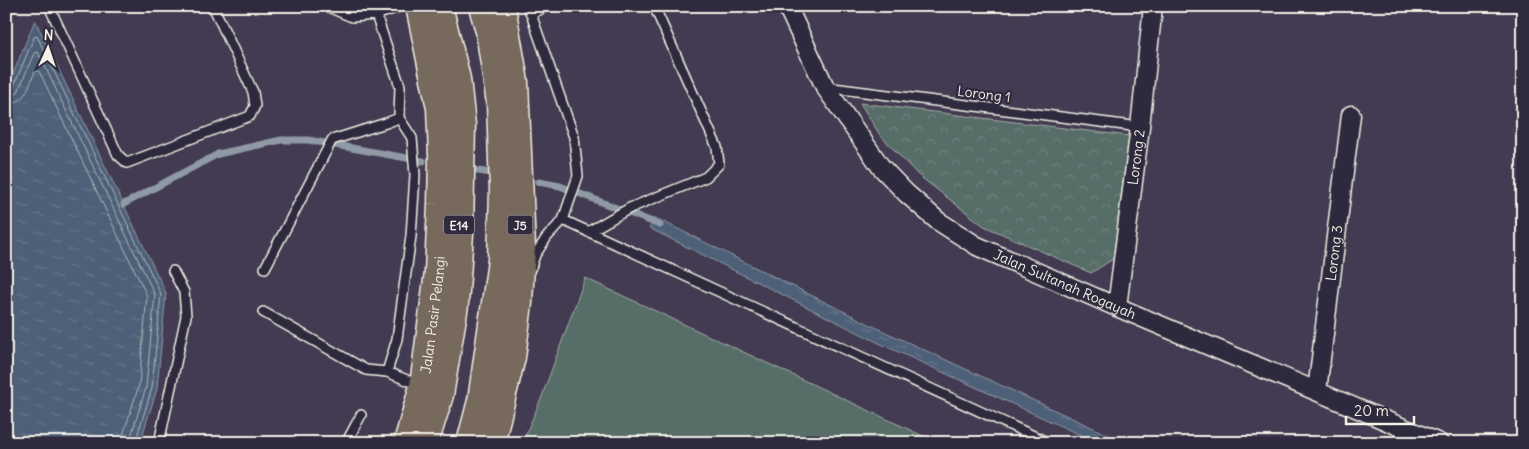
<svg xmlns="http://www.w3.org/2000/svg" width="1529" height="449" viewBox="0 0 1529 449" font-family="Delius,sans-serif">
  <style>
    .forest { fill: url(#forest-crowns); stroke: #a6afa8 }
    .pitch { fill: #576d68; stroke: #a6afa8 }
    .water { fill: url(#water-ripples); stroke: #909aa5 }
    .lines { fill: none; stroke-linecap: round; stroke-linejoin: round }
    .shore { stroke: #b1b7bb; stroke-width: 1 }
    .stream { stroke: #909aa5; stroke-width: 7 }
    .service-casing { stroke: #f4f1e8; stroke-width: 12 }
    .minor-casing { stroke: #f4f1e8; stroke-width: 21 }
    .primary-casing { stroke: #f4f1e8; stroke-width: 31 }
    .motorway-casing { stroke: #f4f1e8; stroke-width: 31 }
    .service { stroke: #2f2a3d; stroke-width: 9 }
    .minor { stroke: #2f2a3d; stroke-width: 18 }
    .primary { stroke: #77695c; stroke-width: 28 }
    .motorway { stroke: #77695c; stroke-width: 28 }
    .labels { text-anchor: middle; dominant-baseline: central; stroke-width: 4.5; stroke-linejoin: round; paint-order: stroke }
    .shield { fill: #2f2a3d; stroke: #b9b5b5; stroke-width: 1 }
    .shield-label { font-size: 12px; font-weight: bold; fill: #f4f1e8 }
    .street-label { font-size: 14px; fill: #f4f1e8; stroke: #2f2a3d }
  </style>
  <defs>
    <pattern id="forest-crowns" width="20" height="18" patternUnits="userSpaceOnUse" patternTransform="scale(1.25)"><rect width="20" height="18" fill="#576d68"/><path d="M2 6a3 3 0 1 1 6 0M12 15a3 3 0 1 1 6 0" fill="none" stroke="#70827e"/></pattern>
    <pattern id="water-ripples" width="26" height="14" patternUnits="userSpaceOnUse" patternTransform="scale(1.25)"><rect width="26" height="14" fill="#4d6078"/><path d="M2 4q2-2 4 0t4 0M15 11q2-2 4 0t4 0" fill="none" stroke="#67778b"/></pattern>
  </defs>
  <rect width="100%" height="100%" fill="#423b51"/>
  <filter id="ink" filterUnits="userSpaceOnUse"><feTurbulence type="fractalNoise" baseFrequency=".02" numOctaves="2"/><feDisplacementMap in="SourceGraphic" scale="10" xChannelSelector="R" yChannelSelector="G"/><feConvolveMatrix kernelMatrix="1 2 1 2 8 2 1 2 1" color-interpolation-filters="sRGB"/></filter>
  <g filter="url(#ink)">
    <path class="forest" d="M 860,103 L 1129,136 L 1113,259 L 1091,273 L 984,226 L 918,175 L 880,135 Z"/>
    <path class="pitch" d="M 585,278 L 938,443 L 522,443 L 541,399 Z"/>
    <path class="water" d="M 35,20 L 166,293 L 157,389 L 140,443 L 6,443 L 6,91 Z
      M 656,218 L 879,329 L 1126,443 L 1098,443 L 881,344 L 649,228 Z"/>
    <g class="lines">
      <path class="shore" d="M 6,91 L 13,88 L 34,37 L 37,36 L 161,294 L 152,388 L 135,443
        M 6,97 L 13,96 L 18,92 L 34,53 L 38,52 L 155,295 L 146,387 L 129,443
        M 6,105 C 25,104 29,86 35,71 L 39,71 L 147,296 L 139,385 L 123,435 L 122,443"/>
      <path class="stream" d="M 466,169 L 497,174
        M 539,182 L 560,186 L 660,225
        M 124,204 L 218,154 L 281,140 L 308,140 L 423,161"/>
      <g class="service-casing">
        <path id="service" d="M 49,6 L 118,155 L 127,163 L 250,116 L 255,106 L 253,92 L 213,6
          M 326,6 L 352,17 L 376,15 L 401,6
          M 527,6 L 531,14 L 574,137 L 578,176 L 563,220 L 547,237 L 535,255 L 531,267
          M 531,14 L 547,6
          M 825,87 L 1140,127
          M 563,220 L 1049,443
          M 588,232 L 630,208 L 706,177 L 719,164 L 717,147 L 654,6
          M 265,268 L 332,140 L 386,123 L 399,118 L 400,86 L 376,15
          M 263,312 L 366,370 L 387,372 L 422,386
          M 387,372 L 397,339 L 411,236 L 415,175 L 412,138 L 399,118
          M 159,443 L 186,316 L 184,292 L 173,271
          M 346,443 L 361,415"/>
      </g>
      <g class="minor-casing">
        <g id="minor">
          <path id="s1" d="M 787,6 L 825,87 L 881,167 L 906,193 L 938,221 L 977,246 L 1117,307 L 1439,443"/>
          <path id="s2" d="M 1117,307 L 1140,127 L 1153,6"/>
          <path id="s3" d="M 1317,391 L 1351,115"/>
        </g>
      </g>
      <g class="primary-casing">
        <g id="primary">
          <path id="s4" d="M 408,443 L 424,386 L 439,272 L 442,204 L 443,157 L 441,108 L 420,6"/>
          <path d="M 490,443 L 511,357 L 518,303 L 521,247 L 514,82 L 501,6"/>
        </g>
      </g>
      <g class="motorway-casing">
        <path id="motorway" d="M 424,443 L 439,395 L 454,305 L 459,234 L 461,125 L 456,79 L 438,6
          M 471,443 L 482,401 L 502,261 L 504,190 L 501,103 L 490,31 L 483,6"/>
      </g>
      <use href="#service" class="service"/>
      <use href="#minor" class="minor"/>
      <use href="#primary" class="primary"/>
      <use href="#motorway" class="motorway"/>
    </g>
  </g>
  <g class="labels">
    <g class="shield">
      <rect x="444" y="215.5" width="30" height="19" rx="4"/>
      <rect x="507.5" y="215.5" width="25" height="19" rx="4"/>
    </g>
    <g class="shield-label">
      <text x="459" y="225">E14</text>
      <text x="520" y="225">J5</text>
    </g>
    <g class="street-label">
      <text transform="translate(984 94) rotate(7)">Lorong 1</text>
      <text stroke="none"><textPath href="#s2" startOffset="151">Lorong 2</textPath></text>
      <text stroke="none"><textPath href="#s3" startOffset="139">Lorong 3</textPath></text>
      <text stroke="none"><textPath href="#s1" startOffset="408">Jalan Sultanah Rogayah</textPath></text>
      <text stroke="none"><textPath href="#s4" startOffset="131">Jalan Pasir Pelangi</textPath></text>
    </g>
  </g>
  <rect width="1529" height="449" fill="none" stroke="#2f2a3d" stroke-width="25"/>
  <rect x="12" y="12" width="1504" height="424" fill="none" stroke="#f4f1e8" stroke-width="2" filter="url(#ink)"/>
  <g transform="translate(48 48) rotate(3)" stroke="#2f2a3d" stroke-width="4" paint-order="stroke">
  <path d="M0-4L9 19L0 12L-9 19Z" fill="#f4f1e8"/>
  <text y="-8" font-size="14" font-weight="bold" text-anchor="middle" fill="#f4f1e8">N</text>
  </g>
  <path d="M1346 416v8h68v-8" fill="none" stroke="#f4f1e8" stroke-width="2.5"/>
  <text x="1354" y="416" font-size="15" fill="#f4f1e8" stroke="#2f2a3d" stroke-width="4" paint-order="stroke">20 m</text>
</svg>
